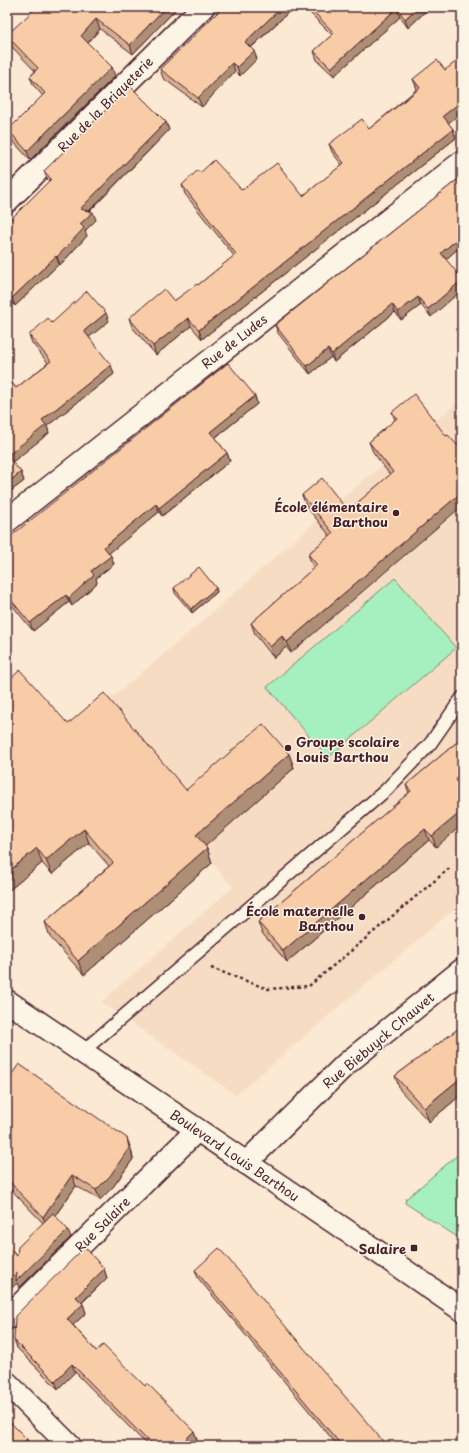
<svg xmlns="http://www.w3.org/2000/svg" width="469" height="1453" viewBox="0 0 469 1453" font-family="'Playpen Sans',sans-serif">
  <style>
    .built { fill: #f6dcc3 }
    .green { fill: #a6f0bf; stroke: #788875 }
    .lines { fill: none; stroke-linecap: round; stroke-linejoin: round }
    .service-casing { stroke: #4a1f2b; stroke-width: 15 }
    .minor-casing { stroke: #4a1f2b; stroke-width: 25 }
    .tertiary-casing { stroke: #4a1f2b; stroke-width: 25 }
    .path { stroke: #4a1f2b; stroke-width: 2.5; stroke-dasharray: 3 3; stroke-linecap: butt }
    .service { stroke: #fcf5e5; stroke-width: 12 }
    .minor { stroke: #fcf5e5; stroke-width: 22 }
    .tertiary { stroke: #fcf5e5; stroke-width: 22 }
    .wall { fill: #d6af90; stroke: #4a1f2b }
    .shaded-wall { fill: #ae8f76; stroke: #4a1f2b }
    .building { fill: #f9cca8; stroke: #4a1f2b }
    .poi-dot { fill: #4a1f2b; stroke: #fcf5e5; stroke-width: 1.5 }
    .labels { text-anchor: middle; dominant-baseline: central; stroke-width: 3; stroke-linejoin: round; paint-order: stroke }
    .street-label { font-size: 13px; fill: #4a1f2b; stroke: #fcf5e5 }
    .poi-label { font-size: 13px; font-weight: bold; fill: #4a1f2b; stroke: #fcf5e5; text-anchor: end }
  </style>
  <rect width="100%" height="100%" fill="#fbe9d3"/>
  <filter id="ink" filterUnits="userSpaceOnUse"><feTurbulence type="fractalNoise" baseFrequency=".025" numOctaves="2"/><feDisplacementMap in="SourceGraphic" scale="8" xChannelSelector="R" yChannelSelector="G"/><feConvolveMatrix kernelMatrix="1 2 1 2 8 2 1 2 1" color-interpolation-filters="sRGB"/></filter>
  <g filter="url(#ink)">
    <path class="built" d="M 462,399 L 462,902 L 236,1095 L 101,1002 L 233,887 L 88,718 L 197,626 L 337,503 Z"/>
    <path class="green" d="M 395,578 L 456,648 L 328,758 L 267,687 Z
      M 462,1151 L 462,1240 L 405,1203 L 406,1199 Z"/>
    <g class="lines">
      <g class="service-casing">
        <path id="service" d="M 82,1052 L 386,790 L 430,744 L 462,698"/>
      </g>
      <g class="minor-casing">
        <path id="minor" d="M 7,201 L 203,7
          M 7,521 L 462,162
          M 246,1163 L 346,1064 L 462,970
          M 7,1318 L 197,1130
          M 7,1383 L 70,1446"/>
      </g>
      <g class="tertiary-casing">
        <path id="tertiary" d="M 7,1001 L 378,1252 L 462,1310"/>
      </g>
      <path class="path" d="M 211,968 L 268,989 L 309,986 L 451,867"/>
      <use href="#service" class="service"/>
      <use href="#minor" class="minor"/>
      <use href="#tertiary" class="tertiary"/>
    </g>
    <path class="wall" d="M 178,7 L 133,54 L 100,29 L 88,43 L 115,76 L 30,160 L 11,139 L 8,130 L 43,96 L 34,86 L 30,77 L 35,71 L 12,47 L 9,38 L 10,37 L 9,33 Z
      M 223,7 L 294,7 L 251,48 L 257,59 L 240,76 L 235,71 L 202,107 L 163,78 L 160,69 Z
      M 304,7 L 430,7 L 408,28 L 400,17 L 334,76 L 317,60 L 314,51 L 332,35 Z
      M 413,79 L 453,129 L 456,138 L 202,339 L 191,326 L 156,355 L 132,327 L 129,318 L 174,301 L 198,285 L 234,256 L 185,194 L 182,185 L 200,173 L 242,190 L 303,196 L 342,165 L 332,152 L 329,144 L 369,129 L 417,89 Z
      M 166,122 L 169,130 L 90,211 L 96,220 L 85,231 L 87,236 L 60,265 L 59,264 L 15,306 L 7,298 L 7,223 L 49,181 L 47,179 L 44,171 Z
      M 462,176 L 462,245 L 446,259 L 431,317 L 421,305 L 401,320 L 395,312 L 334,362 L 331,357 L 310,374 L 278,333 L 275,325 Z
      M 109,321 L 89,337 L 114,374 L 47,426 L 49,433 L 12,462 L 21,472 L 24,481 L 7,494 L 7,377 L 16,388 L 48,363 L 32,343 L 29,335 L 52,323 Z
      M 255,396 L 257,404 L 215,438 L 227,453 L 230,461 L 162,516 L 159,512 L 109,553 L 111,556 L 114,564 L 96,578 L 97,583 L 72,606 L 69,602 L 33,631 L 7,599 L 7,539 Z
      M 392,412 L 446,436 L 291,653 L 286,647 L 274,658 L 255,634 L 251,623 L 314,568 L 312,565 L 308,554 L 330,536 L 306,506 L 302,495 L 348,511 L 390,475 L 373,452 L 369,442 L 395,420 Z
      M 174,588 L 216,588 L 217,592 L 192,613 L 175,593 Z
      M 7,682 L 68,724 L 186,790 L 289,754 L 294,768 L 205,846 L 207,848 L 212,863 L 84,975 L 50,937 L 45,922 L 109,866 L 89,843 L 52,874 L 42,863 L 7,892 Z
      M 462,738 L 436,847 L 429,840 L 287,962 L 262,933 L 258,922 L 409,793 L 406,785 Z
      M 462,1026 L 462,1094 L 429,1122 L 400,1090 L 395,1076 Z
      M 7,1081 L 131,1149 L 133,1159 L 113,1187 L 100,1200 L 76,1186 L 55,1216 L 71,1237 L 19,1288 L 17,1283 L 7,1293 L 7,1246 L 17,1256 L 43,1223 L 20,1199 L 7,1185 Z
      M 104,1269 L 107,1278 L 82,1303 L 83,1304 L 86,1313 L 73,1325 L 96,1351 L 145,1386 L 194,1431 L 197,1440 L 191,1446 L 148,1446 L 75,1372 L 58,1389 L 17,1348 L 14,1340 Z
      M 195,1270 L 387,1446 L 338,1446 L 198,1278 Z"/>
    <path class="shaded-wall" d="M 166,7 L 178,7 L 133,54 L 130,45 Z
      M 282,7 L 294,7 L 248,50 L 245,42 Z
      M 418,7 L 430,7 L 408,28 L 405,19 Z
      M 397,8 L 400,17 L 334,76 L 331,68 Z
      M 96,19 L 100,29 L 85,46 L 81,36 Z
      M 254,51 L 257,59 L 240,76 L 237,67 Z
      M 232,63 L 235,71 L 202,107 L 198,98 Z
      M 112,67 L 115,76 L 30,160 L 27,151 Z
      M 462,101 L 462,112 L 446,125 L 443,116 Z
      M 166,122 L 169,130 L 83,217 L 80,209 Z
      M 453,129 L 456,138 L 202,339 L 199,330 Z
      M 93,212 L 96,220 L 85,231 L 87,236 L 60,265 L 57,257 L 80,224 Z
      M 462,235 L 462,245 L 444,261 L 441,253 Z
      M 56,256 L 59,264 L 15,306 L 12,298 Z
      M 462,280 L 462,290 L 431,317 L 428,309 Z
      M 418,297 L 421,305 L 401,320 L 398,312 Z
      M 392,304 L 395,312 L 334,362 L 332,354 Z
      M 106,313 L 109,321 L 87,339 L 84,331 Z
      M 188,318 L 191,326 L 156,355 L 153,346 Z
      M 328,349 L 331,357 L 310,374 L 307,366 Z
      M 111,365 L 114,374 L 47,426 L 49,433 L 10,464 L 7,456 L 42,420 Z
      M 255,396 L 257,404 L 212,440 L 210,432 Z
      M 227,453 L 230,461 L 162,516 L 159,508 Z
      M 21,472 L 24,481 L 7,494 L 7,483 Z
      M 462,492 L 462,506 L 291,653 L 287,642 Z
      M 156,504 L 159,512 L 107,555 L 104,547 Z
      M 111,556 L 114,564 L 96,578 L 97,583 L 72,606 L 69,598 L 91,571 Z
      M 216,588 L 217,592 L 192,613 L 191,609 Z
      M 66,595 L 69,602 L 33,631 L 30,623 Z
      M 282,636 L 286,647 L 274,658 L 270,647 Z
      M 289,754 L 294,768 L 201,850 L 196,835 Z
      M 462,811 L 462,825 L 436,847 L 432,836 Z
      M 84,829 L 89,843 L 52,874 L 46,860 Z
      M 425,829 L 429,840 L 287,962 L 283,951 Z
      M 37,848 L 42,863 L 7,892 L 7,873 Z
      M 207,848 L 212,863 L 84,975 L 78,961 Z
      M 462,1077 L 462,1094 L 429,1122 L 424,1108 Z
      M 127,1138 L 131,1149 L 133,1159 L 113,1187 L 100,1200 L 96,1190 Z
      M 72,1175 L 76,1186 L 47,1227 L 43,1217 Z
      M 68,1230 L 71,1237 L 19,1288 L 17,1283 L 7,1293 L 7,1283 L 17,1273 Z
      M 104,1269 L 107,1278 L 79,1305 L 76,1297 Z
      M 83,1304 L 86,1313 L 70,1328 L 67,1319 Z
      M 72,1364 L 75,1372 L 58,1389 L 55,1381 Z
      M 194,1431 L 197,1440 L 191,1446 L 179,1446 Z
      M 27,1439 L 29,1446 L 20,1446 Z"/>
    <path class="building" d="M 37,7 L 166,7 L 130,45 L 96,19 L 81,36 L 112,67 L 27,151 L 8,130 L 45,93 L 30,77 L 38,68 L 9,38 L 11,35 L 9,33 Z
      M 223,7 L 282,7 L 245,42 L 254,51 L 237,67 L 232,63 L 198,98 L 160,69 Z
      M 309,7 L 418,7 L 405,19 L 397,8 L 331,68 L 314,51 L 334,33 Z
      M 462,57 L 462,101 L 443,116 L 453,129 L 199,330 L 188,318 L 153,346 L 129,318 L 164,289 L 174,301 L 197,284 L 198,285 L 236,254 L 182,185 L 198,170 L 200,173 L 214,160 L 242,190 L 277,163 L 303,196 L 344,163 L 329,144 L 362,119 L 369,129 L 420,88 L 413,79 L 437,60 L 445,70 Z
      M 130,86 L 166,122 L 80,209 L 93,212 L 80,224 L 84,228 L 57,257 L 56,256 L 12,298 L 7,293 L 7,223 L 51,179 L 44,171 Z
      M 462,176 L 462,235 L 441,253 L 462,279 L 462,280 L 428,309 L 418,297 L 398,312 L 392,304 L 332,354 L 328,349 L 307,366 L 275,325 Z
      M 87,291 L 106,313 L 84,331 L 111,365 L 42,420 L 46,425 L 7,456 L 7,414 L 8,414 L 7,412 L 7,377 L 16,388 L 51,361 L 29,335 L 48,318 L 52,323 Z
      M 228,363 L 255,396 L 210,432 L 227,453 L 159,508 L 156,504 L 104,547 L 111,556 L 91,571 L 94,575 L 69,598 L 66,595 L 30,623 L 7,595 L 7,539 Z
      M 414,394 L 446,436 L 448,435 L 457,445 L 462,441 L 462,492 L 287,642 L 282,636 L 270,647 L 251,623 L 317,565 L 308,554 L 333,533 L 302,495 L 322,478 L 348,511 L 393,472 L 369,442 L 397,418 L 392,412 Z
      M 7,456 L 21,472 L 7,483 Z
      M 199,567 L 216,588 L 191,609 L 174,588 Z
      M 20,670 L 68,724 L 104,693 L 186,790 L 263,724 L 289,754 L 196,835 L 207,848 L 78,961 L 45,922 L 113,863 L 84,829 L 46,860 L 37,848 L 7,873 L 7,682 Z
      M 462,738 L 462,811 L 432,836 L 425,829 L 283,951 L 258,922 L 411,791 L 406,785 Z
      M 462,1026 L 462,1077 L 424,1108 L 395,1076 Z
      M 19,1064 L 127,1138 L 129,1148 L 110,1176 L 96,1190 L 72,1175 L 43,1217 L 16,1189 L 7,1178 L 7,1081 Z
      M 53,1213 L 68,1230 L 16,1281 L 17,1273 L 7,1283 L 7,1246 L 17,1256 L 18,1247 Z
      M 85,1247 L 104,1269 L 76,1297 L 83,1304 L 67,1319 L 96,1351 L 103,1345 L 145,1386 L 147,1383 L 194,1431 L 179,1446 L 153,1446 L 72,1364 L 55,1381 L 14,1340 L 15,1316 Z
      M 219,1248 L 387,1446 L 342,1446 L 195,1270 Z
      M 7,1419 L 27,1439 L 20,1446 L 7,1446 Z"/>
  </g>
  <g class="poi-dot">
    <circle cx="396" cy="513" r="4"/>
    <circle cx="288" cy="748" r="4"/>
    <circle cx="362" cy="917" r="4"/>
    <rect x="410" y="1244" width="8" height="8" rx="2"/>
  </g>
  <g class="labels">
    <g class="street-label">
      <text transform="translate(105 104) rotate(-45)">Rue de la Briqueterie</text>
      <text transform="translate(234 341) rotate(-38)">Rue de Ludes</text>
      <text transform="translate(378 1040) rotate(-40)">Rue Biebuyck Chauvet</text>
      <text transform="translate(235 1155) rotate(34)">Boulevard Louis Barthou</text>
      <text transform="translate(102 1224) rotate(-45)">Rue Salaire</text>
    </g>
    <g class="poi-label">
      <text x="388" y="506">École élémentaire<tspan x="388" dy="15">Barthou</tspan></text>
      <text x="296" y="741" text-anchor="start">Groupe scolaire<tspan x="296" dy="15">Louis Barthou</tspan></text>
      <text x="354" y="910">École maternelle<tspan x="354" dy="15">Barthou</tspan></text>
      <text x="406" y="1248">Salaire</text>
    </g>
  </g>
  <rect width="469" height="1453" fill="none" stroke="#fcf5e5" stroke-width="24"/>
  <rect x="12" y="12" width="445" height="1429" fill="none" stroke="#4a1f2b" stroke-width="1.5" filter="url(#ink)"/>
</svg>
